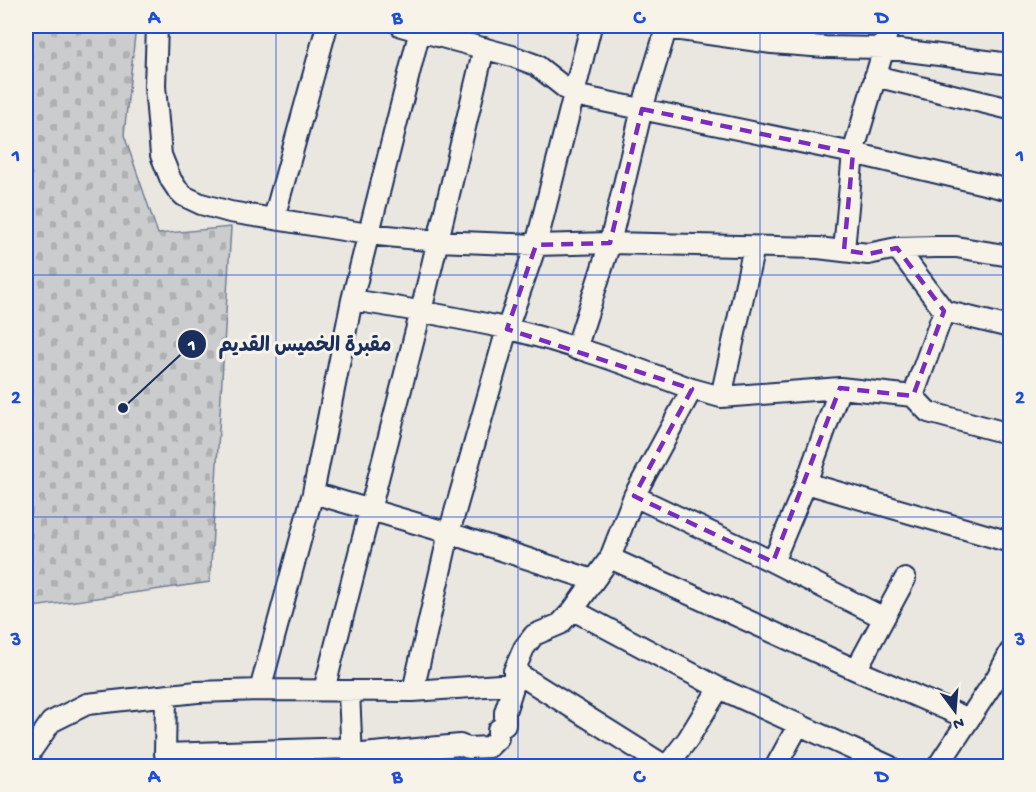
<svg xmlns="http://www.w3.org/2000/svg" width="1036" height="792" viewBox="0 0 1036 792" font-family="'Gochi Hand','Playpen Sans Arabic',sans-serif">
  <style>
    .cemetery { fill: url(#cemetery-stones); stroke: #737e96; stroke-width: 1.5 }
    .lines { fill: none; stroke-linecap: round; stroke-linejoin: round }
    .street-casing { stroke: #1b2f5e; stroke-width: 24 }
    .street { stroke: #f7f3e8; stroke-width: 20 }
    .marked { fill: none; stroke: #7b2cbf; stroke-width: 4.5; stroke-dasharray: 12 8; stroke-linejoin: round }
    .grid { fill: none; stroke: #1d4ed8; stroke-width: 1.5; stroke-opacity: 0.55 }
    .leader { fill: none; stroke: #1b2f5e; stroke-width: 2 }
    .callout-dot { fill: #1b2f5e; stroke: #f7f3e8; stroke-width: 2 }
    .mark-label { font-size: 18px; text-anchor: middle; font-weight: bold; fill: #fff }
    .callout-label { font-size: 20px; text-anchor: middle; font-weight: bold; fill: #1b2f5e; stroke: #f7f3e8; stroke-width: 6; stroke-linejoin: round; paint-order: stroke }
    .neatline { fill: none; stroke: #1d4ed8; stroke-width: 2 }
    .grid-label { font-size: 20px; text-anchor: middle; font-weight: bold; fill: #1d4ed8 }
  </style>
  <defs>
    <pattern id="cemetery-stones" width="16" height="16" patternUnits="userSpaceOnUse" patternTransform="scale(1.5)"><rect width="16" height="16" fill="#cbcccd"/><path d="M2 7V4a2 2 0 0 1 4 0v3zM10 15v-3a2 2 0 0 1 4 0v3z" fill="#aeb0b2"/></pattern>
  </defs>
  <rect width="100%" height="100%" fill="#eae7e0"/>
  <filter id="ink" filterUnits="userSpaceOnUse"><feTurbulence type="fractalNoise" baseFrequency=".0167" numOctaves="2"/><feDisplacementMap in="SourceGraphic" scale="12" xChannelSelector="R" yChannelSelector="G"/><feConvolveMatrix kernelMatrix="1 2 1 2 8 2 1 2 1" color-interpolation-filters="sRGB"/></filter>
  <g filter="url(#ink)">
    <path class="cemetery" d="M 26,26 L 136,26 L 124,135 L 158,234 L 231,227 L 210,582 L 26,608 Z"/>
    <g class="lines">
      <g class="street-casing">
        <path id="street" d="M 157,26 L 155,86 L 161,155 L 171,180 L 177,189 L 184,196 L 201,204 L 230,212 L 368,234 L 437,241 L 536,245 L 610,243 L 818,248 L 868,254 L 897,248 L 936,247 L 956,247 L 1010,256
          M 401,26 L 512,56 L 536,65 L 574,95 L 853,153 L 1010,190
          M 667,28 L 772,43 L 825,47 L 884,48 L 1010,64
          M 875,76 L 1010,109
          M 274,218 L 327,26
          M 897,248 L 944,311 L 913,396
          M 844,250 L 853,153 L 884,48 L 888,26
          M 352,300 C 403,308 454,317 505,328 C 569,343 631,366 692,389
          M 944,311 L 1010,327
          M 576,349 L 610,243 L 642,109 L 667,26
          M 721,397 L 754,247
          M 806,483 L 1010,542
          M 313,493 L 449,533 L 593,580
          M 634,496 L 773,562 L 884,618
          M 610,558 L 856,670 L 969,719
          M 773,562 L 806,483 L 840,388
          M 573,610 L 719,688 L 889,766
          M 856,670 L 905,579
          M 514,671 L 665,766
          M 260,690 L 313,493 L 352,300 L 420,30
          M 324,690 L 421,311 L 484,48
          M 349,691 L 352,760
          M 413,691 L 449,533 L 507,329 L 536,245 L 591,26
          M 166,696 L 165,754 L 352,748
          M 352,755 L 460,745 L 468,748 L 489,747 L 498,738 L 498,730 L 505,725 L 505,712 L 514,684 L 514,671 L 524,648 L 534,635 L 560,624 L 573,610 L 610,558 L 634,496 L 692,389 L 721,397 L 840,388 L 913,396 L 928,412 L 1010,434
          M 26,765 L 31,751 L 51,722 L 87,704 L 197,692 L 260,690 L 413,691 L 514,684
          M 667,766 L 688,739 L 719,688
          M 776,766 L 799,724
          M 938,766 L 997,677 L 1010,652"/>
      </g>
      <use href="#street" class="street"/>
    </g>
  </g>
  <path class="marked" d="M 642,109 L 853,153 L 844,250 L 868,254 L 897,248 L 944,311 L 913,396 L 840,388 L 773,562 L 634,496 L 692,389 L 507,329 L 536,245 L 610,243 Z"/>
  <path class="grid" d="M 276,26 L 276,766M 518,26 L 518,766M 760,26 L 760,766M 26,275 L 1010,275M 26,517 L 1010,517"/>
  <path class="leader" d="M123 408L192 344"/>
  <g class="callout-dot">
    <circle cx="123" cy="408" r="6"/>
    <circle cx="192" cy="344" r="15"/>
  </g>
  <g class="mark-label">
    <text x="192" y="350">1</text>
  </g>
  <g class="callout-label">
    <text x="305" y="351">مقبرة الخميس القديم</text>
  </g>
  <rect width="1036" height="792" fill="none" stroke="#f7f3e8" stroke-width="66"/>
  <g transform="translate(955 711) rotate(164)" stroke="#f7f3e8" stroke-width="4.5" paint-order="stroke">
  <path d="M0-4.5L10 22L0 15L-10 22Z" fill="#1b2f5e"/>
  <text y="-9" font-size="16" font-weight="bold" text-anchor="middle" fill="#1b2f5e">N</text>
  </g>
  <rect x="33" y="33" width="970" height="726" class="neatline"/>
  <g class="grid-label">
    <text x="154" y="23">A</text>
    <text x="397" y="23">B</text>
    <text x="639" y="23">C</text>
    <text x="882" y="23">D</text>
    <text x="16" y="161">1</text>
    <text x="1020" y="161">1</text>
    <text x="16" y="403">2</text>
    <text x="1020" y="403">2</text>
    <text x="16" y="645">3</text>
    <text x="1020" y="645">3</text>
    <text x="154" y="782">A</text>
    <text x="397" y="782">B</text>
    <text x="639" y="782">C</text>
    <text x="882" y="782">D</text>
  </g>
</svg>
